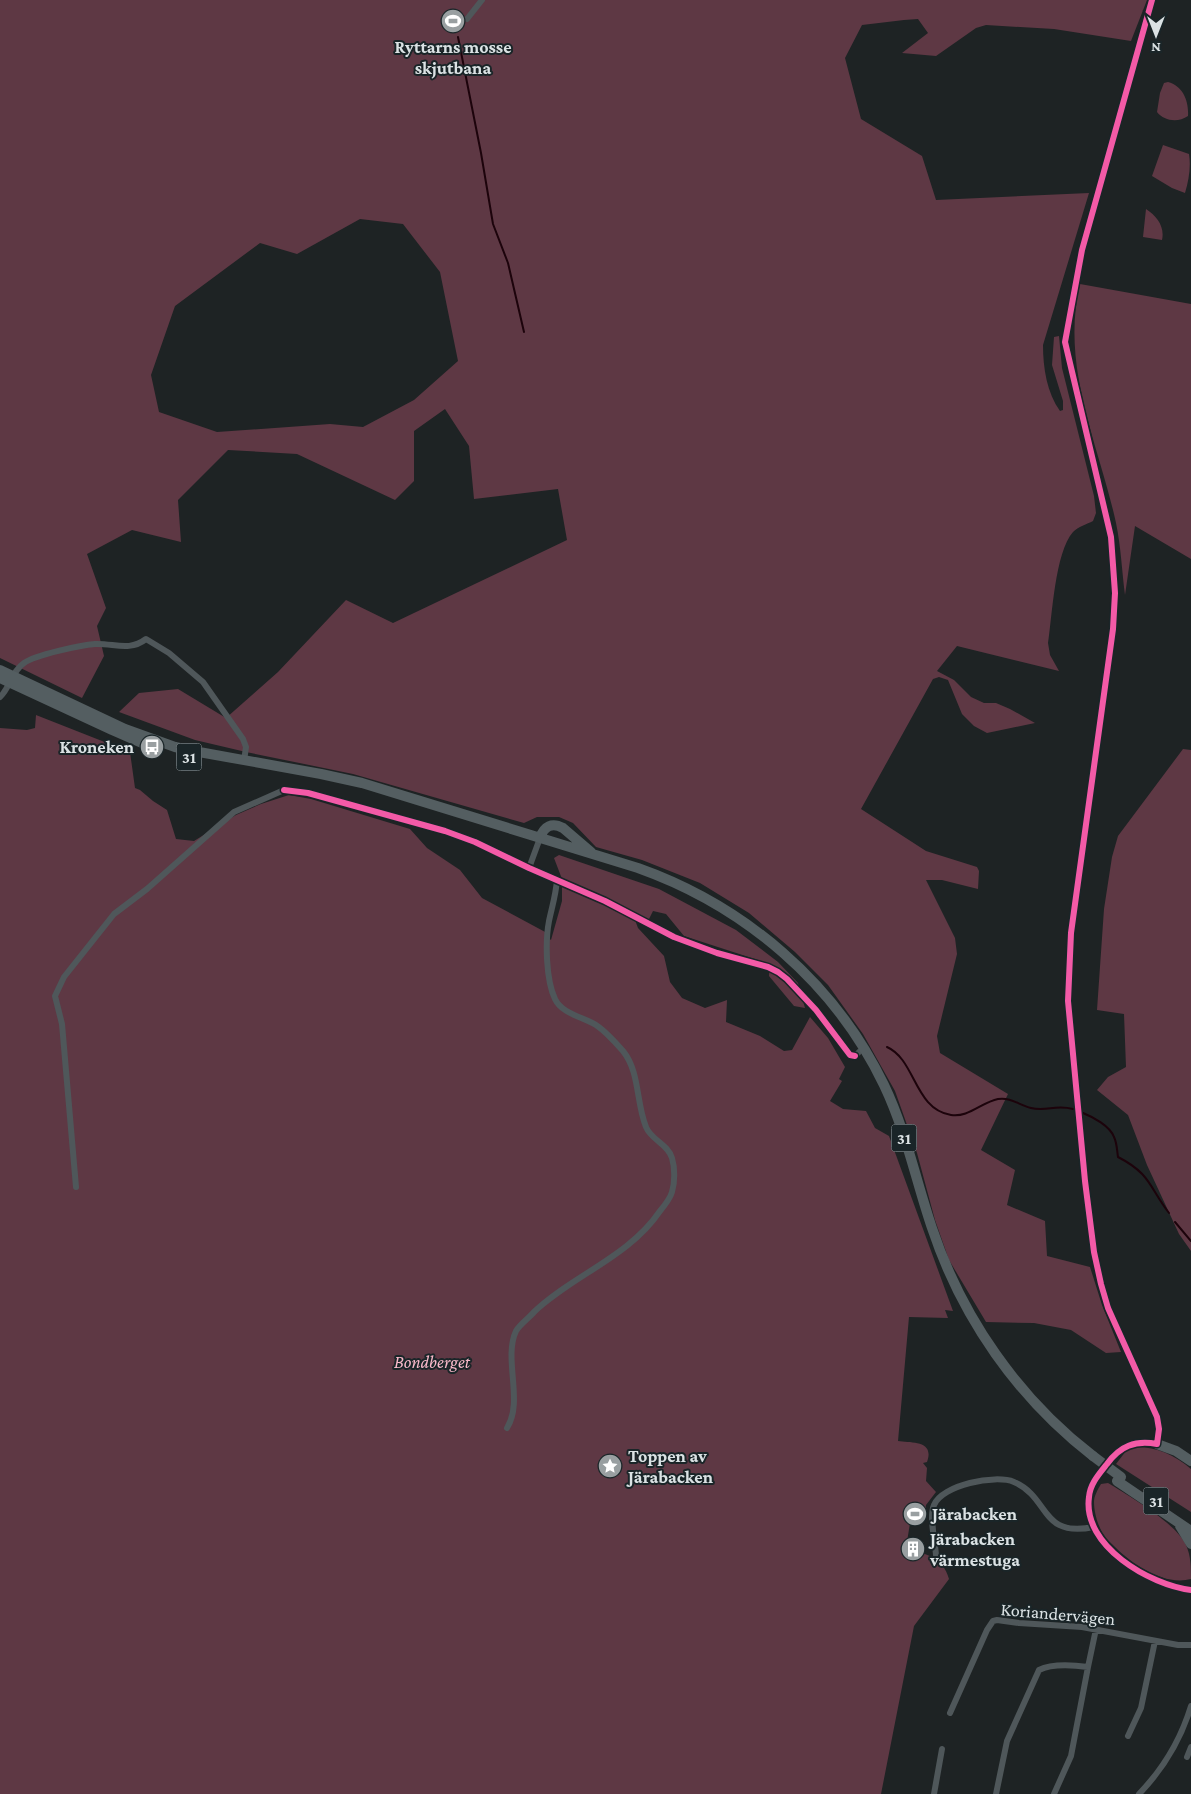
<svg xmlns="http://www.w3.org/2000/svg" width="1191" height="1794" viewBox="0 0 1191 1794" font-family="'Crimson Pro',serif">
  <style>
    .green { fill: #5e3844; fill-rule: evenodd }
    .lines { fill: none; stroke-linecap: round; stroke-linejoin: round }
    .stream { stroke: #1c030b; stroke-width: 2 }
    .minor { stroke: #4f575a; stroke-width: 6 }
    .highway { stroke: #545e61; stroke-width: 10 }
    .highway-bridge { stroke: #545e61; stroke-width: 10 }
    .cycleway-casing { stroke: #1a2528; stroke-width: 9 }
    .cycleway { stroke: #f35aa7; stroke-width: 6 }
    .labels { text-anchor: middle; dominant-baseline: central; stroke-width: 4; stroke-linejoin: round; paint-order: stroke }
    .shield { fill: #1a2528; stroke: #a1a9ac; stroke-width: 1 }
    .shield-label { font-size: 16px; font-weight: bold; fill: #dbe2e4 }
    .poi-label { font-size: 18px; font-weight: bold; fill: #dbe2e4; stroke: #1a2528; text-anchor: start }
    .park-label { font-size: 18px; font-style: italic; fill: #f9b9ca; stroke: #1a2528 }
    .street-label { font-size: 18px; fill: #dbe2e4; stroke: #1a2528 }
  </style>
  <rect width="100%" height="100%" fill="#1e2324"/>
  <path class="green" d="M 0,0 L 1147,0 L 1131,41 L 1054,29 L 986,25 L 976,28 L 936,56 L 902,53 L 928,33 L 918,19 L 904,20 L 862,25 L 845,58 L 861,119 L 922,156 L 936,200 L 1089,193 L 1043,345 C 1043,368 1047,393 1060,411 L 1063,410 L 1063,401 L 1052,365 L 1054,337 L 1059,336 L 1062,368 L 1094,496 L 1096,513 L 1093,521 C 1087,524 1078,527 1073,532 C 1055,552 1052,617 1048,643 L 1050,655 L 1059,671 L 957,646 L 937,671 L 954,680 L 971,697 L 984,703 L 996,703 L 1010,709 L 1035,723 L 987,733 L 974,726 L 962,714 L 948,680 L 939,677 L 933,679 L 861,809 L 926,851 L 977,867 L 979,871 L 978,889 L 942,880 L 926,880 L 955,938 L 957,954 L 937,1036 L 940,1053 L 1008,1094 L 981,1150 L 1015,1170 L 1007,1205 L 1045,1221 L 1047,1256 L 1090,1267 L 1102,1305 L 1121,1352 L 1106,1353 L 1071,1330 L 1034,1323 L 986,1322 L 949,1260 L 935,1220 L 917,1153 L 895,1091 L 863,1034 L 828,985 L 795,952 L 749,913 L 700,883 L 642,860 L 596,847 L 573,823 L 559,817 L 537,817 L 524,823 L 353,774 L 246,752 L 195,740 L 119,712 L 139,693 L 178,689 L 226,718 L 278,672 L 346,600 L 393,623 L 567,540 L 558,489 L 474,499 L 469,446 L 445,409 L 414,431 L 414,481 L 395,500 L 297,454 L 228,450 L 178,500 L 181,542 L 132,530 L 87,554 L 106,608 L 97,626 L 104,656 L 82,698 L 0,658 ZM 360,219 L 403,224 L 440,272 L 458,361 L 414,400 L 363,427 L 330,424 L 217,432 L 159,412 L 151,375 L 175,306 L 260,243 L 297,254 Z
    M 1168,82 C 1183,86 1189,101 1188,116 C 1178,123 1164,121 1157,112 L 1160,93 L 1164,83 Z
    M 1163,145 L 1189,154 C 1191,166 1189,180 1185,193 L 1172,188 L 1152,176 Z
    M 1146,209 C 1157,216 1165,227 1162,240 L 1143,237 Z
    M 1080,284 L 1191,304 L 1191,559 L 1135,526 L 1125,595 C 1122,572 1121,547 1116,523 C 1099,444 1060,367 1080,284 Z
    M 36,715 L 130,752 L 135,788 L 140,790 L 153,801 L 167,810 L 176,839 L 194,841 L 236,815 L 261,804 L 289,795 L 311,799 L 410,829 L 427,848 L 460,870 L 482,898 L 547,933 L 546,936 L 551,940 L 562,901 L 562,879 L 554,858 L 559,855 L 659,889 L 736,930 L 778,962 L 798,983 L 805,1008 L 794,1006 L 769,976 L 770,964 L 684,936 L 666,914 L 653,911 L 649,919 L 635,920 L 638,928 L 664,956 L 670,982 L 682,998 L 705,1008 L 727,1000 L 726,1022 L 760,1036 L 784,1051 L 792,1050 L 810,1017 L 828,1038 L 845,1067 L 839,1079 L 842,1081 L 830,1101 L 843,1109 L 866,1111 L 875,1128 L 889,1136 L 953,1311 L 945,1310 L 948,1318 L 909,1317 L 898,1441 C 911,1443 935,1440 927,1462 L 923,1463 L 927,1468 L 926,1481 L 936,1492 L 926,1505 L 924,1518 L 920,1514 L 915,1513 L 911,1517 L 906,1548 C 926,1554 943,1557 949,1579 L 914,1626 L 881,1794 L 0,1794 L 0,728 L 27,730 L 35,728 Z
    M 1183,749 L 1191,750 L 1191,1251 L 1179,1234 L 1147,1165 L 1128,1115 L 1097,1090 L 1108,1077 L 1126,1067 L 1124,1014 L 1097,1010 L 1104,909 L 1112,857 L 1118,836 Z
    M 1136,1447 C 1157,1447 1175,1455 1191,1469 L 1191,1512 L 1116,1464 L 1126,1451 Z
    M 1108,1483 C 1129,1496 1176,1523 1186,1545 C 1191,1556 1191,1567 1191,1579 C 1164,1586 1133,1565 1115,1547 C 1111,1543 1106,1539 1104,1535 C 1098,1527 1094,1512 1094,1502 C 1094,1496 1098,1489 1101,1484 Z"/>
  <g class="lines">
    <path class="stream" d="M 458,37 L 481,153 L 493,224 L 508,263 L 524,332
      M 887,1047 C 916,1060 914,1109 951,1115 C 968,1118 982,1102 998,1099 C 1011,1097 1019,1105 1031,1108 C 1047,1112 1055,1104 1073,1109
      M 1083,1113 C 1093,1117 1110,1126 1114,1137 C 1117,1143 1117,1151 1118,1157 C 1151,1174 1149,1187 1169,1213
      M 1175,1222 L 1191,1241"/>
    <path class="minor" d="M 1152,0 L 1082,250 L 1065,342 L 1111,537 L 1115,593 L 1113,629 L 1071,933 L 1068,1001 L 1085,1181 L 1094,1252 L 1101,1284 L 1108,1308 L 1157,1417 L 1159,1429 L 1157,1444 C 1135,1440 1120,1446 1107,1464 C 1099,1474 1090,1484 1089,1497 C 1082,1546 1150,1585 1191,1590
      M 467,19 L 482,0
      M 0,697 C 10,688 12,671 24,663 C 35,655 81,645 95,644 C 114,643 129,652 146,639 L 169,653 L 203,682 L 243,739 L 246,747 L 244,761
      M 529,868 L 540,838
      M 76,1187 L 62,1024 L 55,996 L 64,977 L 114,914 L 147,889 L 234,812 L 284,790 L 308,793 L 445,831 L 475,842 L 529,868 L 605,901 L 674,937 L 717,953 L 768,967 L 778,972 L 787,979 L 816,1010 L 850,1055 L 855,1056 L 859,1052
      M 507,1428 C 524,1401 503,1359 516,1331 C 520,1324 529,1318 534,1312 C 573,1275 629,1257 660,1211 C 665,1205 670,1199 672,1192 C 675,1182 675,1168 672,1158 C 668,1144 651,1140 646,1127 C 636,1103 640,1072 623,1051 C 616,1043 605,1031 596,1025 C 583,1017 562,1014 555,999 C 546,980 545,942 549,921 C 552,907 556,894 557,880
      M 936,1555 C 935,1541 929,1517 934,1505 C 942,1485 995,1474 1014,1482 C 1051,1498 1039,1538 1094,1527
      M 1088,1667 L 1096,1629
      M 950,1713 L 987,1630 L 993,1621 L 997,1620 L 1019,1623 L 1082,1627 L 1178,1645 L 1191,1645
      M 1128,1736 L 1141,1708 L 1155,1641
      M 1187,1757 L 1191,1747
      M 934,1794 L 942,1749
      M 996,1794 L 1007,1741 L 1039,1670 C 1053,1663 1073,1665 1088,1667 L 1071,1756 L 1054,1794
      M 1139,1794 C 1163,1769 1181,1739 1191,1706"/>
    <path class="highway" d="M 0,670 L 125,729 L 175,747 L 199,752 L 321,774 L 362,783 L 638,868 C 745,906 835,983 884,1085 C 906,1131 916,1181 932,1228 C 962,1318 1018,1398 1093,1456
      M 0,678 L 112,730 L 144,744
      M 540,838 C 544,826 552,822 563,828 L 591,852
      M 1157,1444 L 1176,1451 L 1191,1461
      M 1117,1481 L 1191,1531
      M 1180,1526 L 1191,1544"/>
    <path class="highway-bridge" d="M 1093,1456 L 1121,1477"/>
    <g class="cycleway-casing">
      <path id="cycleway" d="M 1152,0 L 1082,250 L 1065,342 L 1111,537 L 1115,593 L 1113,629 L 1071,933 L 1068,1001 L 1085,1181 L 1094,1252 L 1101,1284 L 1108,1308 L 1157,1417 L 1159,1429 L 1157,1444 C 1135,1440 1120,1446 1107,1464 C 1099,1474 1090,1484 1089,1497 C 1082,1546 1150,1585 1191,1590
        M 284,790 L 308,793 L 445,831 L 475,842 L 529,868 L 605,901 L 674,937 L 717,953 L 768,967 L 778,972 L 787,979 L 816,1010 L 850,1055 L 855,1056"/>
    </g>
    <use href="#cycleway" class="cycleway"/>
  </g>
  <defs>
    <g id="stadium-disc" transform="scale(1.25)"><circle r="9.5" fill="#999fa1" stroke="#1a2528"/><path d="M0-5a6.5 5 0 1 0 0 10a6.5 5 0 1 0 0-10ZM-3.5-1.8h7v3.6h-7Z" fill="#fff"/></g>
    <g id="bus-disc" transform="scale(1.25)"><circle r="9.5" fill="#999fa1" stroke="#1a2528"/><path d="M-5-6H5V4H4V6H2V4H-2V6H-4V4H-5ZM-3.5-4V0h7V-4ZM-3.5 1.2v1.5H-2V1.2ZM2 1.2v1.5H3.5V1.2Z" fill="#fff"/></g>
    <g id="sight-disc" transform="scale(1.25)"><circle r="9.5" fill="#999fa1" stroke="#1a2528"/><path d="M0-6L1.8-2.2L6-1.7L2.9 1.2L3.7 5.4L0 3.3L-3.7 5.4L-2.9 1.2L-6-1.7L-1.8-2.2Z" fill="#fff"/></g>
    <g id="building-disc" transform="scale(1.25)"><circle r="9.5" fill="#999fa1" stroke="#1a2528"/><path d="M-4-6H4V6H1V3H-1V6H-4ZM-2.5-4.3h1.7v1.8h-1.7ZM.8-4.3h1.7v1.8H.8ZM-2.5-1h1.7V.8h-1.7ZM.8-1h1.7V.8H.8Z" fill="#fff"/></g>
  </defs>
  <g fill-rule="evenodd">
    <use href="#stadium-disc" x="453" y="21"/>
    <use href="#bus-disc" x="152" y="747"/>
    <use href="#sight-disc" x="610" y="1466"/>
    <use href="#stadium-disc" x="915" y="1514"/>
    <use href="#building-disc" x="913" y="1549"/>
  </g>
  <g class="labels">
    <g class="shield">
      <rect x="176.5" y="743.5" width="25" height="27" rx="4"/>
      <rect x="891.5" y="1124.5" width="25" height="27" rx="4"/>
      <rect x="1143.5" y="1487.5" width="25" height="27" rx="4"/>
    </g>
    <g class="shield-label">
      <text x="189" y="757">31</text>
      <text x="904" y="1138">31</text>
      <text x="1156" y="1501">31</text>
    </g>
    <g class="poi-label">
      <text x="453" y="47" text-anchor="middle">Ryttarns mosse<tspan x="453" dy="21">skjutbana</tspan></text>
      <text x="134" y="747" text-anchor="end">Kroneken</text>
      <text x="628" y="1456">Toppen av<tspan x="628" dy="21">Järabacken</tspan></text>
      <text x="932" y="1514">Järabacken</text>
      <text x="930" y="1539">Järabacken<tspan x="930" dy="21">värmestuga</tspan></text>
    </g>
    <g class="park-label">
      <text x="432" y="1362">Bondberget</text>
    </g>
    <g class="street-label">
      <text transform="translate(1058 1614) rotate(5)">Koriandervägen</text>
    </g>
  </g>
  <g transform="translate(1156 35) rotate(180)" stroke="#1a2528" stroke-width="4" paint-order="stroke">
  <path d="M0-4L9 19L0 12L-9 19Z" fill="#dbe2e4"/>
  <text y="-8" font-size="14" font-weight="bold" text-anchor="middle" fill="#dbe2e4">N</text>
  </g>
</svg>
